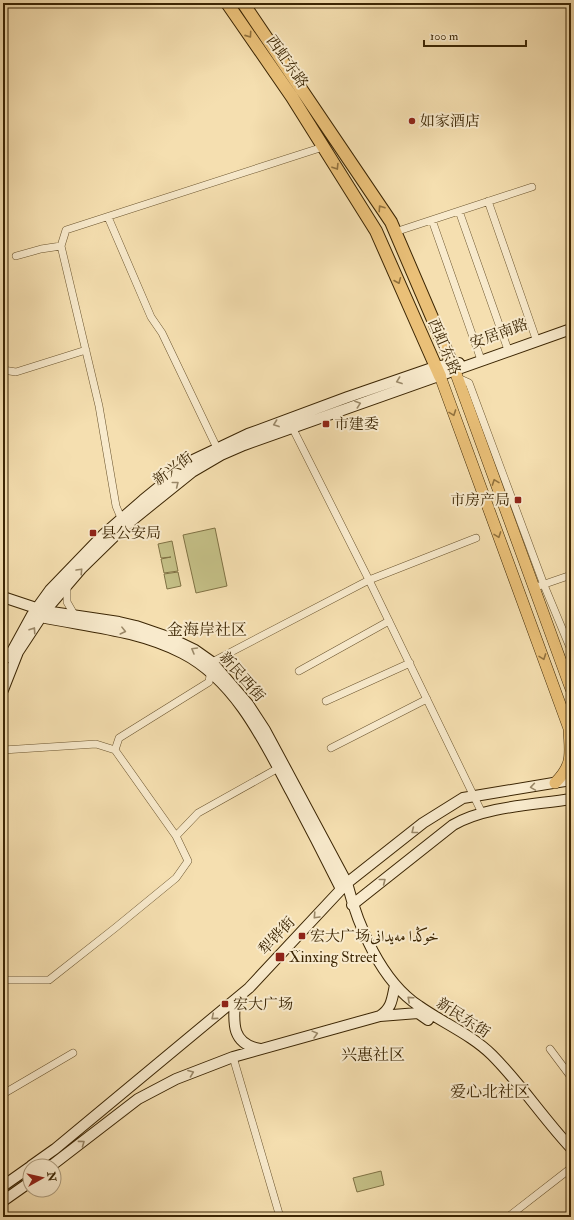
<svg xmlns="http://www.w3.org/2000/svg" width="574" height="1220" viewBox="0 0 574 1220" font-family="'IM FELL Double Pica',Amiri,'Noto Serif SC',serif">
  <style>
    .green { fill: #c4bf86; stroke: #807244 }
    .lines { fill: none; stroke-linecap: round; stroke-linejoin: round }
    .street-casing { stroke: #6a542e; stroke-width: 8 }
    .secondary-casing { stroke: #3b2503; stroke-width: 12 }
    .primary-casing { stroke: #3b2503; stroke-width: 12 }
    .highway-casing { stroke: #3b2503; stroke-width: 14 }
    .street { stroke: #f8eacc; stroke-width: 7 }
    .secondary { stroke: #f8eacc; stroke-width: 10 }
    .primary { stroke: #eac078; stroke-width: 11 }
    .highway { stroke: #eac078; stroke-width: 12 }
    .oneway { stroke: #92723e }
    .oneway2 { stroke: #9a8868 }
    .poi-dot { fill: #8f2418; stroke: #f8eacc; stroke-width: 1.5 }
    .labels { text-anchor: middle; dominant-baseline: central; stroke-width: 4; stroke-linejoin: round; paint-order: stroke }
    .street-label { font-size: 15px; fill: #3b2503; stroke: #f8eacc }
    .poi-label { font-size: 15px; fill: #3b2503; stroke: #f8eacc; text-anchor: start }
    .neighbourhood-label { font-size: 16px; fill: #3b2503; stroke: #f8eacc }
  </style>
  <rect width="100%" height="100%" fill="#f5dfb0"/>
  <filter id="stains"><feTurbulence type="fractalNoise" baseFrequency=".005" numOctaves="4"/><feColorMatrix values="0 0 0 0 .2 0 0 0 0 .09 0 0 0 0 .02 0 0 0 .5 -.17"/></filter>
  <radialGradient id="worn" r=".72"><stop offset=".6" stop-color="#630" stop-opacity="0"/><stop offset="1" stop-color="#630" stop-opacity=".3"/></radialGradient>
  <path class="green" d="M 215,528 L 227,586 L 196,593 L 183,535 Z
    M 172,541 L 178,571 L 164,573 L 161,559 L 171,557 L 161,558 L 158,544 Z
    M 178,572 L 181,586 L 167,589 L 164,574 Z
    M 381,1171 L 384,1185 L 357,1192 L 353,1178 Z"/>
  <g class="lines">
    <g class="street-casing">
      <path id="street" d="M 488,201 L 535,336
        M 459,211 L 507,347
        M 108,217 L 151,317 L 162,333 L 217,448
        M 432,220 L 480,357
        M 395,232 L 532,187
        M 16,256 L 41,249 L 61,246
        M 3,370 L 16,372 L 86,350
        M 458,378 L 469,383 L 544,585 L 571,650
        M 292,427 L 369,580 L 482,813
        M 121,518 L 116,506 L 99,406 L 61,246 L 66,230 L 323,147
        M 67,585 L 67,602 L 75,616
        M 539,586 L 571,575
        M 299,671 L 389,621
        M 326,701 L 410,663
        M 331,748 L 427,699
        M 3,750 L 96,744 L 115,750 L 176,836 L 188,861 L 176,878 L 115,928 L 49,980 L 3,980
        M 115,750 L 119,738 L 209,682 L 212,662 L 369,580 L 476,538
        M 176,836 L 198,813 L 282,766
        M 550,1049 L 571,1077
        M 233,1057 L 280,1217
        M 3,1094 L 73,1053
        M 508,1217 L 571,1168"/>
    </g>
    <g class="secondary-casing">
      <path id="secondary" d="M 3,597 L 45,611 L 119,622 L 136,626 L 168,637 L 195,650 L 212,662 L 248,704 L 265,730 L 347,883 C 358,926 381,981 419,1006 C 443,1023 472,1035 492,1055 C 521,1084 543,1118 571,1148
        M 41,617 C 89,627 137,630 182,653 C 235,680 264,741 291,792 C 308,824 325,857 341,889
        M 9,657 L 32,615 L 50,590 L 104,534 L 143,500 L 191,461 L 248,434 L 348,397 L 435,367 L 459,363
        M 3,690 L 18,652 L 45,611 L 81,569 L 125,526 L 192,472 L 221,455 L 244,445 L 571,329
        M 352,905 L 453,825 C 486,806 534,805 571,799
        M 235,1000 C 233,1024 232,1044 260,1049
        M 380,1016 L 418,1013 L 428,1020
        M 31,1166 L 55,1149 L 249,988 L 347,883 L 423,823 L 463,798 L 571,780
        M 51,1166 L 138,1099 L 176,1079 L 233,1057 L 380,1016 C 392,1008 392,999 395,985
        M 3,1186 L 30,1167
        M 3,1201 L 30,1182"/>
    </g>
    <g class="primary-casing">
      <path id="primary" d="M 455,371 L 571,689
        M 440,376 L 571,734
        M 555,783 C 574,764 570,754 569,729"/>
    </g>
    <g class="highway-casing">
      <path id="highway" d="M 227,3 L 292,97 L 376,231 L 440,376
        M 243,3 L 391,222 L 455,371"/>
    </g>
    <use href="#street" class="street"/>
    <use href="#secondary" class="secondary"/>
    <use href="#primary" class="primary"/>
    <use href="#highway" class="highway"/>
  </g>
  <defs><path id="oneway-chevron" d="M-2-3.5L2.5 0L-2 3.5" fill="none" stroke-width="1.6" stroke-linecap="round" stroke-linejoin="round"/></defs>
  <g class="oneway">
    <use href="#oneway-chevron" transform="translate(249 35) rotate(55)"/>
    <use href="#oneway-chevron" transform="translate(336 167) rotate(58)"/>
    <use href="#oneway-chevron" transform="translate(381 208) rotate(-124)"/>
    <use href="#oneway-chevron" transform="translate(398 281) rotate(67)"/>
    <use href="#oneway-chevron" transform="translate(453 413) rotate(70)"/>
    <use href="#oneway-chevron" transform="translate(495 482) rotate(-110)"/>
    <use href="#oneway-chevron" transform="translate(498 535) rotate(70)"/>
    <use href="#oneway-chevron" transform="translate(543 657) rotate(70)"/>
  </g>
  <g class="oneway2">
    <use href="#oneway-chevron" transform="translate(399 381) rotate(160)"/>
    <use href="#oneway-chevron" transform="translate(358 404) rotate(-19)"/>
    <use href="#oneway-chevron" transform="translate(276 424) rotate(160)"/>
    <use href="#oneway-chevron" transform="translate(176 484) rotate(-38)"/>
    <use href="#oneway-chevron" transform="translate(80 571) rotate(-47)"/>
    <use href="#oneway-chevron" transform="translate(33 630) rotate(-56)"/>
    <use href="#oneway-chevron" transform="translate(123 631) rotate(14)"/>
    <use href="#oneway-chevron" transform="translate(194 650) rotate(-150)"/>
    <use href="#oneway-chevron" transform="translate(533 787) rotate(171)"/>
    <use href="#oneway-chevron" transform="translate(414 831) rotate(142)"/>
    <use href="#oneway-chevron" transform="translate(383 881) rotate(-38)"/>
    <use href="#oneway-chevron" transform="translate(316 916) rotate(133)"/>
    <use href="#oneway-chevron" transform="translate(410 999) rotate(-138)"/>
    <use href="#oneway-chevron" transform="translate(214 1017) rotate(140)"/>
    <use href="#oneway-chevron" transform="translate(315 1034) rotate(-15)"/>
    <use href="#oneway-chevron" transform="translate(191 1073) rotate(-21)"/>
    <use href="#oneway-chevron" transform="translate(82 1143) rotate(-36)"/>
  </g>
  <g class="poi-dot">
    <circle cx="412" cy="121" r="4"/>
    <rect x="322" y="420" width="8" height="8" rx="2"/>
    <rect x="514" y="496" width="8" height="8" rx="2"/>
    <rect x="89" y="529" width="8" height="8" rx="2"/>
    <rect x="298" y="932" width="8" height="8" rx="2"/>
    <rect x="275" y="952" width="10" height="10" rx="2"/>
    <rect x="221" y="1000" width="8" height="8" rx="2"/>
  </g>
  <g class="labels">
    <g class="street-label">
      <text transform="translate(287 62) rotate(55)">西虹东路</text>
      <text transform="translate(499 334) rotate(-20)">安居南路</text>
      <text transform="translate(444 347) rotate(67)">西虹东路</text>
      <text transform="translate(173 469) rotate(-36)">新兴街</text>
      <text transform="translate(242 677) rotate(49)">新民西街</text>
      <text transform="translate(277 936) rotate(-47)">犁铧街</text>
      <text transform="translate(463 1018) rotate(33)">新民东街</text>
    </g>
    <g class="poi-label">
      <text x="420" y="121">如家酒店</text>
      <text x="334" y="424">市建委</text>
      <text x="510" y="500" text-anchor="end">市房产局</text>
      <text x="101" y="533">县公安局</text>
      <text x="310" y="936">宏大广场خوڭدا مەيدانى</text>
      <text x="289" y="957">Xinxing Street</text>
      <text x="233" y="1004">宏大广场</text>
    </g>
    <g class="neighbourhood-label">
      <text x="207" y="630">金海岸社区</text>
      <text x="373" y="1055">兴惠社区</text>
      <text x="490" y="1092">爱心北社区</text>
    </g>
  </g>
  <rect width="574" height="1220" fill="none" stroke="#f5dfb0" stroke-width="16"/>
  <rect x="4" y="4" width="566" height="1212" fill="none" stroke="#3b2503" stroke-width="2"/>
  <rect x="8" y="8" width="558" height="1204" fill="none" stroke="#3b2503"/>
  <g transform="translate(42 1178) rotate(82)"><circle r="19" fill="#f8eacc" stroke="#ac9b7c"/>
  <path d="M0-3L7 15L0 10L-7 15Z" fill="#8f2418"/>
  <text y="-6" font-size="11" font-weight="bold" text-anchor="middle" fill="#3b2503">N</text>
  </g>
  <path d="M424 40v6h102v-6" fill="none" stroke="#3b2503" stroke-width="2"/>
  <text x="430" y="40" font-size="12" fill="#3b2503" stroke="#f8eacc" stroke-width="3" paint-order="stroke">100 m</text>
  <rect width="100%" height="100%" filter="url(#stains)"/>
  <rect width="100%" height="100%" fill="url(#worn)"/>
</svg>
